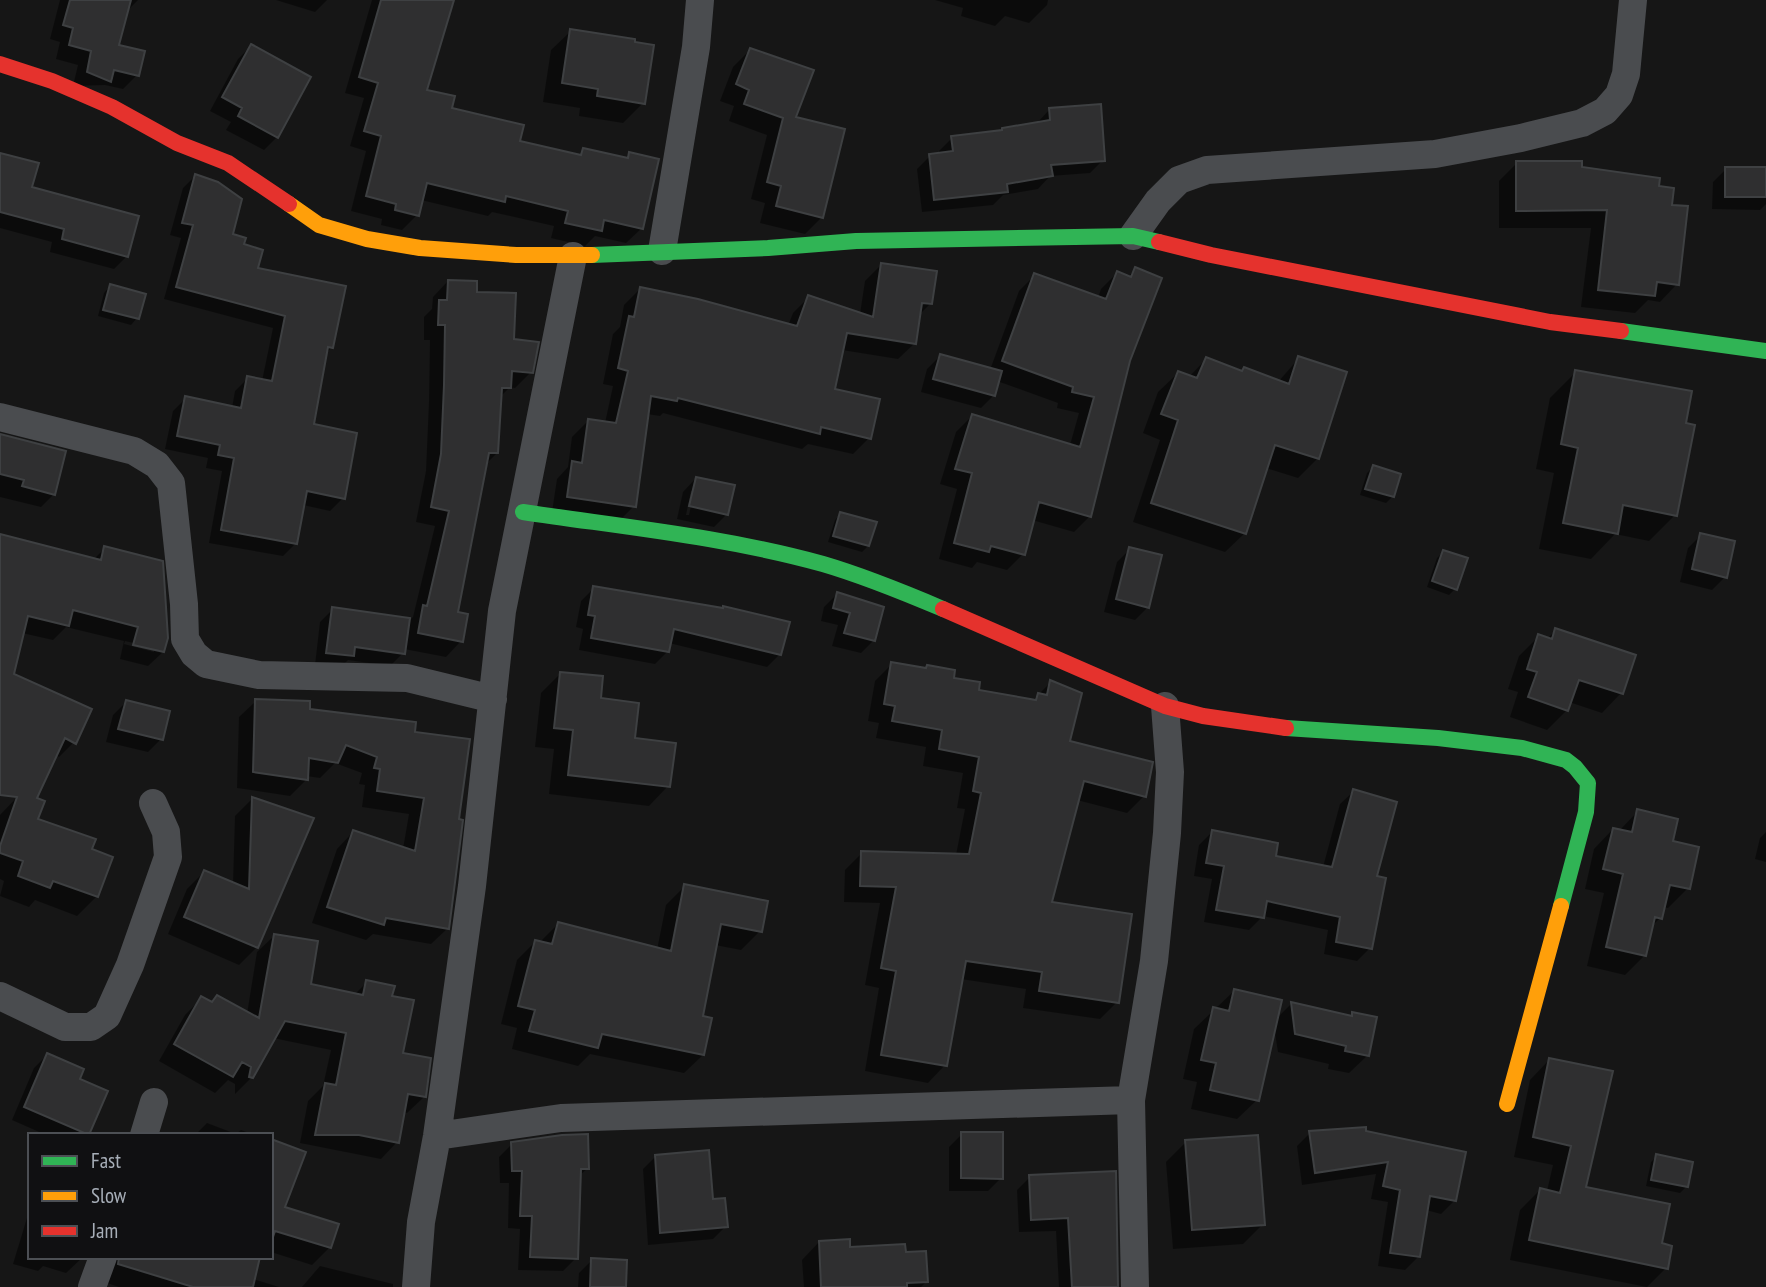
<svg xmlns="http://www.w3.org/2000/svg" width="1766" height="1287" viewBox="0 0 1766 1287" font-family="'PT Sans Narrow',sans-serif">
  <style>
    .shadow { fill: #0007; fill-rule: evenodd }
    .building { fill: #2f2f30; stroke: #3e4042; stroke-width: 2 }
    .lines { fill: none; stroke-linecap: round; stroke-linejoin: round }
    .street { stroke: #4a4c4f; stroke-width: 28 }
    .fast { stroke: #30b455; stroke-width: 16 }
    .slow { stroke: #ff9f0a; stroke-width: 16 }
    .jam { stroke: #e5322d; stroke-width: 16 }
  </style>
  <rect width="100%" height="100%" fill="#161616"/>
  <path class="shadow" d="M 60,0 L 138,0 L 126,12 L 117,46 L 137,75 L 123,89 L 105,85 L 73,86 L 78,65 L 56,59 L 60,42 L 50,39 Z
    M 276,0 L 327,0 L 315,12 Z
    M 372,0 L 444,0 L 425,91 L 450,109 L 518,142 L 577,156 L 584,150 L 624,159 L 630,154 L 642,228 L 626,243 L 595,236 L 585,246 L 551,238 L 554,226 L 492,212 L 488,216 L 421,200 L 417,215 L 402,230 L 381,225 L 382,219 L 351,211 L 366,151 L 350,146 L 364,98 L 345,93 Z
    M 935,0 L 1048,0 L 1047,5 L 1029,23 L 1005,16 L 995,26 L 961,16 L 963,8 Z
    M 571,31 L 643,103 L 623,123 L 579,116 L 580,108 L 543,102 L 551,50 Z
    M 251,46 L 277,137 L 264,150 L 226,130 L 231,122 L 210,111 L 238,59 Z
    M 750,50 L 794,118 L 822,217 L 805,234 L 760,223 L 765,203 L 751,199 L 767,135 L 729,121 L 734,106 L 720,101 L 733,67 Z
    M 1050,109 L 1103,160 L 1090,173 L 1050,176 L 1038,189 L 1003,195 L 993,205 L 922,212 L 917,169 L 930,156 L 940,155 L 939,151 L 952,138 L 1000,132 L 1037,123 Z
    M 0,155 L 30,188 L 127,256 L 114,269 L 50,252 L 52,242 L 0,228 Z
    M 1517,163 L 1580,169 L 1657,187 L 1670,206 L 1677,284 L 1660,302 L 1648,300 L 1635,313 L 1581,307 L 1591,228 L 1499,228 L 1499,181 Z
    M 1726,169 L 1766,169 L 1766,204 L 1760,210 L 1712,209 L 1713,182 Z
    M 195,176 L 230,235 L 242,246 L 256,270 L 332,347 L 325,354 L 312,425 L 343,498 L 330,511 L 303,505 L 296,543 L 283,556 L 209,543 L 222,471 L 206,468 L 208,458 L 165,449 L 173,411 L 186,398 L 232,408 L 235,391 L 248,378 L 262,381 L 273,328 L 164,299 L 181,238 L 170,235 L 183,188 Z
    M 881,265 L 931,303 L 918,316 L 915,343 L 898,359 L 842,350 L 833,390 L 869,438 L 853,454 L 808,444 L 802,449 L 663,413 L 660,416 L 647,414 L 634,506 L 618,522 L 552,512 L 557,479 L 568,467 L 572,437 L 588,421 L 605,423 L 613,386 L 603,384 L 613,334 L 620,327 L 624,305 L 640,289 L 788,326 L 793,313 L 809,297 L 860,314 L 865,281 Z
    M 1136,269 L 1128,361 L 1090,516 L 1074,532 L 1032,520 L 1023,554 L 1007,570 L 977,562 L 972,568 L 939,559 L 957,489 L 940,484 L 956,432 L 972,416 L 1070,445 L 1079,413 L 1057,408 L 1058,403 L 997,381 L 994,395 L 981,408 L 921,392 L 927,369 L 940,356 L 990,370 L 1019,291 L 1035,275 L 1098,298 L 1101,289 L 1117,273 L 1128,277 Z
    M 448,281 L 475,293 L 512,340 L 531,372 L 515,388 L 510,387 L 500,397 L 497,453 L 486,464 L 456,613 L 461,641 L 446,657 L 404,649 L 403,653 L 390,666 L 348,660 L 339,669 L 315,665 L 320,622 L 333,609 L 407,623 L 413,617 L 435,526 L 416,522 L 426,471 L 429,402 L 430,340 L 424,340 L 424,317 L 432,309 L 433,297 Z
    M 110,286 L 137,318 L 131,325 L 98,316 L 104,293 Z
    M 1299,358 L 1318,458 L 1298,478 L 1266,468 L 1245,533 L 1225,552 L 1133,522 L 1160,440 L 1143,433 L 1158,392 L 1178,373 L 1189,377 L 1206,359 L 1241,373 L 1278,382 Z
    M 1576,372 L 1684,425 L 1675,515 L 1649,541 L 1615,534 L 1591,559 L 1539,549 L 1554,473 L 1536,469 L 1550,398 Z
    M 0,435 L 54,494 L 41,507 L 0,497 Z
    M 1373,467 L 1399,475 L 1392,497 L 1386,503 L 1360,495 L 1367,473 Z
    M 696,478 L 727,514 L 714,527 L 677,519 L 683,492 ZM 691,491 L 694,491 L 689,515 L 686,515 Z
    M 841,514 L 868,546 L 862,552 L 828,542 L 835,520 Z
    M 0,535 L 94,559 L 105,548 L 163,652 L 148,666 L 120,659 L 124,641 L 66,627 L 53,640 L 22,633 L 12,675 L 74,742 L 59,757 L 55,755 L 0,773 ZM 125,641 L 154,648 L 154,652 L 124,644 Z
    M 1701,535 L 1725,577 L 1712,590 L 1680,582 L 1688,548 Z
    M 1130,549 L 1148,607 L 1135,620 L 1104,612 L 1117,562 Z
    M 1443,552 L 1455,589 L 1449,595 L 1427,587 L 1437,558 Z
    M 594,588 L 780,654 L 767,667 L 669,643 L 668,651 L 655,664 L 579,650 L 583,629 L 576,627 L 581,601 Z
    M 837,594 L 874,640 L 861,653 L 832,646 L 838,625 L 821,621 L 824,607 Z
    M 1556,630 L 1621,693 L 1602,713 L 1569,702 L 1567,710 L 1547,730 L 1510,717 L 1518,692 L 1508,689 L 1519,656 L 1539,636 L 1547,639 Z
    M 892,664 L 952,679 L 977,691 L 1032,701 L 1051,682 L 1068,742 L 1144,796 L 1127,813 L 1077,800 L 1050,903 L 1117,1002 L 1100,1019 L 1023,1008 L 1026,989 L 961,979 L 945,1065 L 928,1083 L 865,1071 L 879,988 L 865,985 L 880,903 L 844,902 L 845,870 L 862,853 L 956,855 L 965,809 L 957,808 L 963,773 L 923,766 L 926,747 L 876,738 L 879,723 L 868,721 L 875,681 Z
    M 561,673 L 599,700 L 668,786 L 649,806 L 549,794 L 554,749 L 535,747 L 541,693 Z
    M 256,701 L 413,733 L 457,820 L 448,928 L 431,944 L 373,934 L 366,940 L 312,923 L 337,849 L 353,832 L 403,849 L 409,814 L 362,807 L 365,785 L 359,784 L 362,773 L 335,763 L 320,778 L 306,776 L 306,780 L 290,796 L 237,788 L 239,717 Z
    M 126,702 L 161,739 L 148,752 L 106,742 L 113,715 Z
    M 1354,791 L 1374,877 L 1370,948 L 1357,961 L 1324,954 L 1328,930 L 1263,916 L 1249,930 L 1204,922 L 1212,879 L 1194,876 L 1199,845 L 1212,832 L 1274,857 L 1323,867 L 1340,804 Z
    M 20,794 L 36,820 L 90,850 L 97,896 L 77,916 L 35,900 L 29,907 L 0,896 L 4,881 L 0,879 L 0,815 Z
    M 252,799 L 257,947 L 239,965 L 168,934 L 187,889 L 204,872 L 233,884 L 235,816 Z
    M 1638,811 L 1671,843 L 1688,888 L 1668,908 L 1663,907 L 1660,918 L 1651,927 L 1645,955 L 1625,975 L 1587,966 L 1604,893 L 1585,889 L 1594,849 L 1613,829 L 1619,831 Z
    M 1766,832 L 1766,862 L 1755,859 L 1760,838 Z
    M 685,886 L 760,931 L 741,950 L 715,945 L 701,1018 L 703,1055 L 684,1073 L 590,1054 L 578,1066 L 512,1049 L 517,1028 L 501,1024 L 517,960 L 535,942 L 539,943 L 558,924 L 657,950 L 666,905 Z
    M 274,936 L 309,986 L 354,995 L 367,982 L 390,997 L 401,1055 L 424,1097 L 407,1113 L 403,1112 L 397,1142 L 381,1159 L 300,1143 L 308,1101 L 323,1086 L 331,1050 L 273,1038 L 252,1077 L 235,1094 L 235,1084 L 228,1080 L 215,1093 L 159,1061 L 185,1015 L 202,998 L 211,1003 L 247,1014 L 257,952 Z
    M 1234,991 L 1276,1019 L 1291,1004 L 1350,1017 L 1353,1014 L 1368,1055 L 1349,1073 L 1328,1069 L 1329,1064 L 1278,1052 L 1274,1027 L 1257,1100 L 1237,1119 L 1191,1109 L 1197,1082 L 1183,1079 L 1194,1029 Z
    M 47,1055 L 77,1080 L 106,1092 L 87,1135 L 46,1135 L 12,1120 L 34,1068 Z
    M 1549,1060 L 1584,1188 L 1659,1244 L 1666,1268 L 1647,1287 L 1510,1260 L 1520,1210 L 1540,1190 L 1547,1191 L 1553,1165 L 1514,1157 L 1530,1080 Z
    M 207,1123 L 236,1134 L 241,1130 L 255,1135 L 195,1135 Z
    M 1310,1133 L 1365,1133 L 1454,1201 L 1441,1214 L 1426,1210 L 1418,1257 L 1405,1270 L 1378,1266 L 1388,1202 L 1371,1199 L 1376,1174 L 1302,1185 L 1297,1146 Z
    M 962,1134 L 1001,1178 L 988,1191 L 949,1191 L 949,1147 Z
    M 271,1141 L 282,1208 L 330,1247 L 312,1265 L 271,1252 Z
    M 1186,1142 L 1263,1224 L 1243,1244 L 1173,1249 L 1166,1162 Z
    M 512,1144 L 588,1168 L 579,1176 L 576,1258 L 563,1271 L 518,1270 L 520,1229 L 508,1228 L 509,1183 L 500,1183 L 499,1157 Z
    M 656,1156 L 712,1201 L 726,1226 L 713,1239 L 648,1245 L 643,1169 Z
    M 1657,1156 L 1686,1187 L 1680,1193 L 1646,1186 L 1651,1162 Z
    M 1114,1173 L 1118,1287 L 1059,1287 L 1056,1231 L 1019,1232 L 1017,1190 L 1030,1177 Z
    M 30,1208 L 30,1257 L 258,1257 L 253,1279 L 279,1287 L 119,1287 L 101,1281 L 90,1258 L 82,1258 L 66,1273 L 43,1266 L 38,1271 L 13,1264 Z
    M 819,1242 L 849,1249 L 904,1254 L 926,1282 L 921,1287 L 804,1287 L 802,1260 Z
    M 592,1260 L 624,1287 L 578,1287 L 579,1273 Z
    M 320,1266 L 393,1284 L 393,1287 L 302,1287 Z"/>
  <path class="building" d="M 70,0 L 131,0 L 119,45 L 145,51 L 139,76 L 114,70 L 111,82 L 87,72 L 91,51 L 69,45 L 73,28 L 63,25 Z
    M 381,0 L 454,0 L 427,90 L 455,96 L 452,108 L 524,125 L 520,141 L 581,155 L 583,148 L 628,158 L 629,152 L 659,159 L 643,229 L 604,220 L 602,231 L 565,223 L 568,211 L 506,196 L 505,202 L 427,183 L 419,216 L 395,210 L 396,204 L 366,196 L 381,136 L 364,131 L 378,83 L 359,77 Z
    M 570,29 L 635,39 L 635,42 L 654,45 L 645,104 L 597,96 L 598,89 L 562,83 Z
    M 251,44 L 311,77 L 278,138 L 238,116 L 242,108 L 222,97 Z
    M 750,48 L 814,70 L 796,117 L 845,129 L 823,218 L 776,206 L 781,186 L 767,182 L 783,118 L 744,104 L 749,90 L 736,84 Z
    M 1101,104 L 1105,161 L 1051,165 L 1053,176 L 1007,184 L 1008,192 L 934,200 L 929,154 L 953,151 L 951,136 L 1002,130 L 1002,128 L 1050,120 L 1049,108 Z
    M 0,153 L 39,163 L 32,187 L 139,216 L 128,257 L 62,239 L 64,229 L 0,212 Z
    M 1516,161 L 1582,161 L 1582,167 L 1660,178 L 1659,186 L 1674,188 L 1672,205 L 1688,206 L 1679,285 L 1657,282 L 1655,296 L 1598,290 L 1607,210 L 1516,211 Z
    M 1725,167 L 1766,167 L 1766,197 L 1725,197 Z
    M 195,174 L 218,182 L 242,199 L 233,234 L 246,238 L 244,244 L 263,250 L 258,268 L 346,286 L 333,348 L 328,347 L 314,424 L 357,433 L 345,499 L 307,491 L 297,544 L 221,530 L 234,458 L 218,455 L 220,445 L 177,436 L 185,396 L 241,408 L 247,376 L 272,381 L 285,316 L 176,287 L 193,225 L 182,223 Z
    M 881,263 L 937,271 L 932,304 L 922,303 L 916,344 L 847,333 L 835,389 L 880,399 L 871,439 L 821,427 L 820,434 L 678,398 L 677,401 L 651,396 L 636,507 L 567,497 L 572,461 L 582,463 L 588,419 L 616,423 L 628,371 L 618,368 L 629,316 L 634,317 L 640,287 L 698,299 L 797,326 L 808,295 L 873,317 Z
    M 1135,267 L 1162,278 L 1130,361 L 1091,517 L 1039,502 L 1025,555 L 991,546 L 989,552 L 954,543 L 972,473 L 955,469 L 972,414 L 1080,447 L 1094,397 L 1072,392 L 1073,387 L 1002,361 L 1034,273 L 1106,299 L 1117,271 L 1131,277 Z
    M 448,280 L 477,281 L 477,292 L 516,293 L 514,339 L 539,342 L 533,373 L 512,371 L 511,388 L 502,388 L 498,453 L 489,453 L 458,612 L 468,614 L 463,642 L 418,633 L 423,605 L 427,606 L 449,511 L 431,507 L 441,454 L 444,385 L 445,325 L 438,325 L 439,300 L 447,300 Z
    M 110,284 L 146,294 L 139,319 L 103,310 Z
    M 940,354 L 1002,371 L 995,396 L 933,379 Z
    M 1298,356 L 1347,372 L 1319,459 L 1275,445 L 1246,534 L 1151,503 L 1178,420 L 1161,414 L 1178,371 L 1197,378 L 1206,357 L 1242,371 L 1244,367 L 1289,384 Z
    M 1575,370 L 1692,391 L 1686,423 L 1695,425 L 1677,516 L 1623,505 L 1618,534 L 1563,523 L 1578,448 L 1561,444 Z
    M 0,434 L 66,451 L 55,495 L 22,486 L 24,480 L 0,474 Z
    M 1373,465 L 1401,474 L 1394,497 L 1365,489 Z
    M 696,477 L 735,485 L 728,515 L 689,506 Z
    M 840,512 L 877,522 L 869,546 L 833,536 Z
    M 1700,533 L 1735,541 L 1727,578 L 1692,569 Z
    M 0,534 L 101,560 L 104,546 L 163,561 L 168,638 L 164,652 L 133,645 L 138,627 L 73,610 L 69,626 L 28,616 L 14,674 L 92,709 L 76,744 L 65,738 L 37,798 L 45,801 L 38,819 L 96,839 L 92,849 L 113,857 L 98,897 L 53,881 L 50,888 L 18,876 L 23,861 L 0,853 L 0,846 L 17,797 L 0,795 Z
    M 1129,547 L 1162,555 L 1149,608 L 1116,599 Z
    M 1443,550 L 1468,558 L 1457,590 L 1432,581 Z
    M 593,586 L 723,608 L 723,606 L 790,622 L 781,655 L 674,629 L 669,652 L 591,638 L 595,616 L 588,615 Z
    M 837,592 L 884,607 L 875,641 L 844,633 L 850,613 L 833,608 Z
    M 332,607 L 410,618 L 405,654 L 355,647 L 354,656 L 326,653 Z
    M 1555,628 L 1636,655 L 1623,694 L 1579,680 L 1568,711 L 1528,697 L 1537,672 L 1527,669 L 1538,634 L 1552,639 Z
    M 891,662 L 926,668 L 927,665 L 955,670 L 954,678 L 980,682 L 979,690 L 1036,700 L 1038,693 L 1047,695 L 1050,680 L 1082,693 L 1070,741 L 1153,762 L 1146,797 L 1084,781 L 1052,902 L 1132,914 L 1119,1003 L 1039,991 L 1042,972 L 966,961 L 947,1066 L 881,1055 L 896,971 L 881,968 L 896,887 L 860,886 L 861,851 L 969,854 L 981,793 L 973,791 L 979,757 L 939,749 L 942,730 L 892,721 L 895,706 L 884,704 Z
    M 560,672 L 603,676 L 601,698 L 639,703 L 635,738 L 676,743 L 670,787 L 568,775 L 573,730 L 554,728 Z
    M 255,699 L 310,701 L 310,709 L 416,722 L 415,732 L 470,739 L 459,819 L 463,820 L 449,929 L 386,918 L 384,925 L 327,907 L 353,830 L 415,851 L 424,798 L 377,791 L 380,769 L 374,768 L 377,757 L 346,745 L 338,763 L 309,758 L 308,780 L 253,772 Z
    M 126,700 L 170,711 L 163,740 L 118,729 Z
    M 1353,789 L 1397,802 L 1377,876 L 1386,878 L 1372,949 L 1336,942 L 1340,917 L 1267,901 L 1264,918 L 1216,910 L 1224,866 L 1206,863 L 1212,830 L 1278,843 L 1276,856 L 1332,867 Z
    M 252,797 L 314,818 L 258,948 L 184,917 L 204,870 L 249,889 Z
    M 1637,809 L 1678,819 L 1673,841 L 1699,847 L 1690,889 L 1670,885 L 1662,919 L 1655,917 L 1646,956 L 1606,947 L 1623,874 L 1603,869 L 1613,828 L 1632,832 Z
    M 684,884 L 768,901 L 762,932 L 721,924 L 703,1016 L 712,1018 L 704,1055 L 602,1034 L 598,1048 L 529,1031 L 535,1010 L 518,1006 L 535,940 L 552,944 L 558,922 L 671,951 Z
    M 274,934 L 318,941 L 311,984 L 363,995 L 366,980 L 395,986 L 392,996 L 414,1000 L 403,1053 L 431,1058 L 426,1097 L 408,1094 L 399,1143 L 359,1135 L 315,1135 L 325,1083 L 336,1085 L 346,1033 L 285,1021 L 253,1078 L 249,1077 L 251,1067 L 242,1062 L 233,1077 L 174,1044 L 201,996 L 212,1002 L 217,995 L 259,1018 Z
    M 1234,989 L 1282,1000 L 1259,1101 L 1210,1090 L 1216,1063 L 1201,1060 L 1213,1007 L 1229,1011 Z
    M 1291,1002 L 1352,1016 L 1352,1012 L 1377,1017 L 1369,1056 L 1345,1051 L 1346,1046 L 1295,1034 Z
    M 47,1053 L 84,1069 L 80,1079 L 108,1091 L 89,1135 L 24,1107 Z
    M 1549,1058 L 1613,1071 L 1586,1187 L 1670,1204 L 1662,1243 L 1672,1246 L 1668,1269 L 1529,1240 L 1540,1188 L 1560,1193 L 1571,1146 L 1533,1137 Z
    M 1366,1127 L 1366,1131 L 1466,1152 L 1456,1201 L 1430,1196 L 1420,1257 L 1390,1253 L 1400,1190 L 1383,1186 L 1388,1162 L 1315,1173 L 1309,1131 Z
    M 961,1132 L 1003,1132 L 1003,1179 L 961,1178 Z
    M 588,1134 L 589,1169 L 581,1169 L 578,1259 L 530,1257 L 532,1216 L 520,1216 L 522,1171 L 512,1171 L 511,1142 L 562,1135 Z
    M 1258,1135 L 1265,1225 L 1192,1230 L 1185,1140 Z
    M 271,1139 L 306,1152 L 285,1207 L 339,1224 L 331,1248 L 275,1231 L 273,1237 L 271,1236 Z
    M 709,1150 L 713,1199 L 725,1198 L 728,1227 L 660,1233 L 655,1155 Z
    M 1656,1154 L 1693,1162 L 1688,1187 L 1651,1180 Z
    M 1116,1171 L 1118,1287 L 1072,1287 L 1068,1218 L 1031,1220 L 1029,1175 Z
    M 850,1239 L 850,1247 L 905,1244 L 906,1252 L 926,1251 L 928,1282 L 907,1283 L 907,1287 L 821,1287 L 819,1241 Z
    M 119,1257 L 260,1257 L 253,1287 L 193,1287 L 118,1264 Z
    M 591,1258 L 627,1260 L 626,1287 L 590,1287 Z"/>
  <g class="lines">
    <path class="street" d="M 1133,236 L 1158,201 L 1179,180 L 1207,170 L 1435,154 L 1521,138 L 1582,123 L 1605,111 L 1619,95 L 1626,74 L 1633,0
      M 662,251 L 696,47 L 700,0
      M 0,417 L 134,451 L 157,465 L 171,483 L 184,604 L 185,639 L 194,654 L 206,664 L 259,675 L 407,678 L 493,699
      M 0,996 L 65,1027 L 91,1027 L 107,1016 L 130,965 L 168,857 L 166,832 L 153,803
      M 144,1135 L 154,1102
      M 437,1136 L 561,1118 L 1131,1100
      M 92,1287 L 103,1257
      M 416,1287 L 421,1222 L 437,1136 L 472,886 L 502,611 L 573,256
      M 1135,1287 L 1131,1100 L 1154,961 L 1167,833 L 1170,772 L 1165,706"/>
    <path class="fast" d="M 592,255 L 768,248 L 856,241 L 1133,236 L 1159,242
      M 1621,331 L 1766,351
      M 523,512 C 623,527 726,537 823,564 C 864,576 903,592 943,609
      M 1286,728 L 1438,738 L 1522,748 L 1566,760 L 1575,767 L 1588,783 L 1586,812 L 1561,906"/>
    <path class="slow" d="M 289,204 L 319,225 L 367,239 L 420,248 L 516,255 L 592,255
      M 1507,1104 L 1561,906"/>
    <path class="jam" d="M 0,64 L 52,81 L 112,107 L 177,143 L 228,163 L 289,204
      M 1159,242 L 1211,255 L 1550,322 L 1621,331
      M 943,609 L 1165,706 L 1203,716 L 1286,728"/>
  </g>
  <rect x="28" y="1133" width="245" height="126" fill="#101012" stroke="#4c4f54" stroke-width="2"/>
  <rect x="42" y="1156" width="35" height="10" fill="#30b455" stroke="#4c4f54" stroke-width="2"/>
  <text x="91" y="1168" font-size="21" fill="#a7aeb8">Fast</text>
  <rect x="42" y="1191" width="35" height="10" fill="#ff9f0a" stroke="#4c4f54" stroke-width="2"/>
  <text x="91" y="1203" font-size="21" fill="#a7aeb8">Slow</text>
  <rect x="42" y="1226" width="35" height="10" fill="#e5322d" stroke="#4c4f54" stroke-width="2"/>
  <text x="91" y="1238" font-size="21" fill="#a7aeb8">Jam</text>
</svg>
